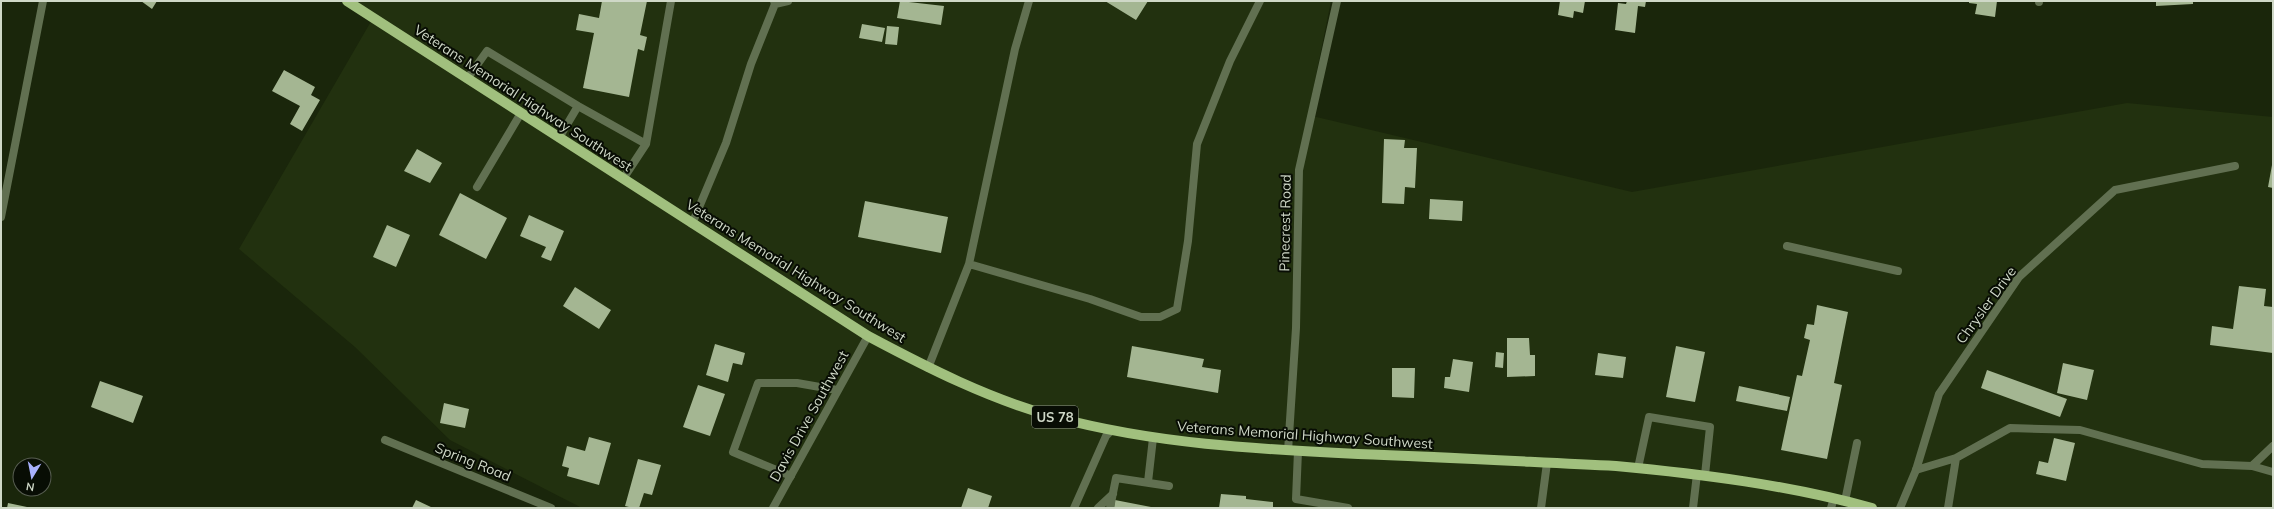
<svg xmlns="http://www.w3.org/2000/svg" width="2274" height="509" viewBox="0 0 2274 509" font-family="Mulish,sans-serif">
  <style>
    .built { fill: #22310f }
    .building { fill: #a4b692 }
    .lines { fill: none; stroke-linecap: round; stroke-linejoin: round }
    .service { stroke: #617051; stroke-width: 8 }
    .minor { stroke: #617051; stroke-width: 8 }
    .primary { stroke: #a1c07e; stroke-width: 10 }
    .labels { text-anchor: middle; dominant-baseline: central; stroke-width: 4; stroke-linejoin: round; paint-order: stroke }
    .shield { fill: #080d04; stroke: #939b8c; stroke-width: 1 }
    .shield-label { font-size: 13px; font-weight: bold; fill: #cfd8c7 }
    .street-label { font-size: 14px; fill: #cfd8c7; stroke: #080d04 }
  </style>
  <rect width="100%" height="100%" fill="#1a260b"/>
  <path class="built" d="M 346,1 L 1331,1 L 1308,115 L 1632,192 L 2127,103 L 2273,117 L 2273,508 L 582,508 L 450,440 L 355,347 L 239,249 L 373,18 Z"/>
  <path class="building" d="M 141,1 L 157,1 L 152,9 Z
    M 602,1 L 647,1 L 640,35 L 647,37 L 644,51 L 638,49 L 629,97 L 583,88 L 594,33 L 576,30 L 579,14 L 599,18 Z
    M 900,1 L 944,6 L 941,25 L 897,18 Z
    M 1105,1 L 1148,1 L 1136,20 Z
    M 1560,1 L 1585,1 L 1583,13 L 1574,11 L 1573,18 L 1558,15 Z
    M 1627,1 L 1646,1 L 1645,7 L 1638,6 L 1635,33 L 1615,30 L 1618,3 L 1626,4 Z
    M 1969,1 L 1997,1 L 1995,17 L 1975,14 L 1977,4 L 1969,3 Z
    M 2156,1 L 2193,1 L 2193,4 L 2156,6 Z
    M 862,24 L 885,28 L 882,42 L 859,38 Z
    M 887,26 L 899,27 L 897,45 L 885,44 Z
    M 284,70 L 315,87 L 311,95 L 320,100 L 302,131 L 290,124 L 300,106 L 272,91 Z
    M 1384,139 L 1405,140 L 1404,148 L 1417,148 L 1415,188 L 1405,187 L 1404,204 L 1382,203 Z
    M 417,149 L 442,163 L 430,183 L 404,171 Z
    M 2272,165 L 2273,165 L 2273,188 L 2268,187 Z
    M 460,193 L 507,218 L 486,259 L 439,235 Z
    M 1430,199 L 1463,201 L 1462,221 L 1429,219 Z
    M 865,201 L 948,217 L 941,253 L 858,237 Z
    M 529,215 L 564,231 L 551,261 L 541,257 L 546,247 L 520,236 Z
    M 387,225 L 410,235 L 396,267 L 373,257 Z
    M 2239,286 L 2266,289 L 2264,306 L 2273,307 L 2273,353 L 2210,345 L 2212,326 L 2233,329 Z
    M 575,287 L 611,310 L 599,329 L 563,306 Z
    M 1817,305 L 1848,312 L 1834,383 L 1842,385 L 1827,459 L 1781,450 L 1797,375 L 1802,376 L 1810,340 L 1804,338 L 1807,324 L 1814,325 Z
    M 1507,338 L 1529,338 L 1530,355 L 1535,355 L 1535,376 L 1507,377 Z
    M 715,344 L 745,353 L 742,365 L 733,363 L 728,382 L 706,375 Z
    M 1132,346 L 1204,359 L 1202,367 L 1221,370 L 1218,393 L 1127,377 Z
    M 1676,346 L 1705,352 L 1695,402 L 1666,397 Z
    M 1496,352 L 1504,353 L 1503,368 L 1495,367 Z
    M 1598,353 L 1626,357 L 1623,378 L 1595,375 Z
    M 1453,359 L 1473,362 L 1469,392 L 1444,388 L 1445,377 L 1450,377 Z
    M 2063,363 L 2094,370 L 2087,400 L 2057,393 Z
    M 1392,368 L 1415,368 L 1414,398 L 1392,397 Z
    M 1987,370 L 2067,399 L 2060,417 L 1981,388 Z
    M 100,381 L 143,396 L 133,423 L 91,407 Z
    M 698,385 L 725,394 L 710,436 L 683,427 Z
    M 1739,386 L 1790,397 L 1787,411 L 1736,401 Z
    M 444,403 L 469,409 L 465,428 L 440,423 Z
    M 589,437 L 611,443 L 599,485 L 567,476 L 569,468 L 562,466 L 567,446 L 585,451 Z
    M 2054,438 L 2075,443 L 2066,481 L 2036,474 L 2039,461 L 2048,463 Z
    M 638,459 L 661,465 L 652,495 L 644,493 L 639,508 L 633,508 L 625,506 Z
    M 968,488 L 992,496 L 988,508 L 961,508 Z
    M 1221,494 L 1246,496 L 1246,499 L 1273,502 L 1273,508 L 1219,508 Z
    M 416,500 L 433,508 L 412,508 Z
    M 1115,500 L 1151,507 L 1151,508 L 1114,508 Z
    M 8,503 L 27,507 L 27,508 L 7,508 Z"/>
  <g class="lines">
    <path class="service" d="M 775,4 L 788,1
      M 467,79 L 487,51 L 578,106 L 646,144
      M 559,138 L 578,106
      M 623,179 L 646,144 L 671,1
      M 477,187 L 521,113
      M 692,224 L 726,143 L 751,64 L 775,4 L 774,1
      M 1787,246 L 1898,271
      M 969,264 L 1015,49 L 1029,1
      M 928,368 L 969,264 L 1090,299 L 1141,317 L 1160,317 L 1177,309 L 1188,241 L 1197,144 L 1230,61 L 1260,1
      M 1298,451 L 1296,499 L 1348,508
      M 2252,466 L 2273,472
      M 1638,468 L 1649,417 L 1710,427 L 1705,475
      M 1916,470 L 1956,458
      M 791,476 L 733,452 L 758,383 L 797,383 L 837,390
      M 1148,482 L 1153,438
      M 1845,501 L 1857,443
      M 1098,508 L 1113,494
      M 1110,508 L 1116,478 L 1169,486
      M 1541,508 L 1547,463
      M 1693,508 L 1697,474
      M 1948,508 L 1956,458 L 2010,428 L 2080,430 L 2202,464 L 2252,466 L 2273,446"/>
    <path class="minor" d="M 2039,2 L 2039,1
      M 1,217 L 43,1
      M 385,440 L 551,508
      M 1288,451 L 1296,328 L 1299,170 L 1337,1
      M 773,508 L 868,336
      M 1074,508 L 1106,436 L 1111,431
      M 1831,508 L 1834,498
      M 1900,508 L 1916,470 L 1939,394 L 2019,277 L 2115,190 L 2235,166"/>
    <path class="primary" d="M 347,1 L 868,336 C 928,368 989,399 1055,417 C 1155,444 1256,449 1358,454 C 1444,457 1530,462 1616,466 C 1702,474 1788,485 1872,508"/>
  </g>
  <g class="labels">
    <rect class="shield" x="1032" y="406" width="46" height="22" rx="3"/>
    <g class="shield-label">
      <text x="1055" y="417">US 78</text>
    </g>
    <g class="street-label">
      <text transform="translate(523 98) rotate(33)">Veterans Memorial Highway Southwest</text>
      <text transform="translate(1285 223) rotate(-89)">Pinecrest Road</text>
      <text transform="translate(796 271) rotate(32)">Veterans Memorial Highway Southwest</text>
      <text transform="translate(1986 305) rotate(-54)">Chrysler Drive</text>
      <text transform="translate(809 416) rotate(-61)">Davis Drive Southwest</text>
      <text transform="translate(1305 435) rotate(4)">Veterans Memorial Highway Southwest</text>
      <text transform="translate(473 462) rotate(22)">Spring Road</text>
    </g>
  </g>
  <rect width="2274" height="509" fill="none" stroke="#cfd8c7" stroke-width="4"/>
  <g transform="translate(32 477) rotate(190)"><circle r="19" fill="#080d04" stroke="#585e52"/>
  <path d="M0-3L7 15L0 10L-7 15Z" fill="#a8b0fc"/>
  <text y="-6" font-size="11" font-weight="bold" text-anchor="middle" fill="#cfd8c7">N</text>
  </g>
</svg>
